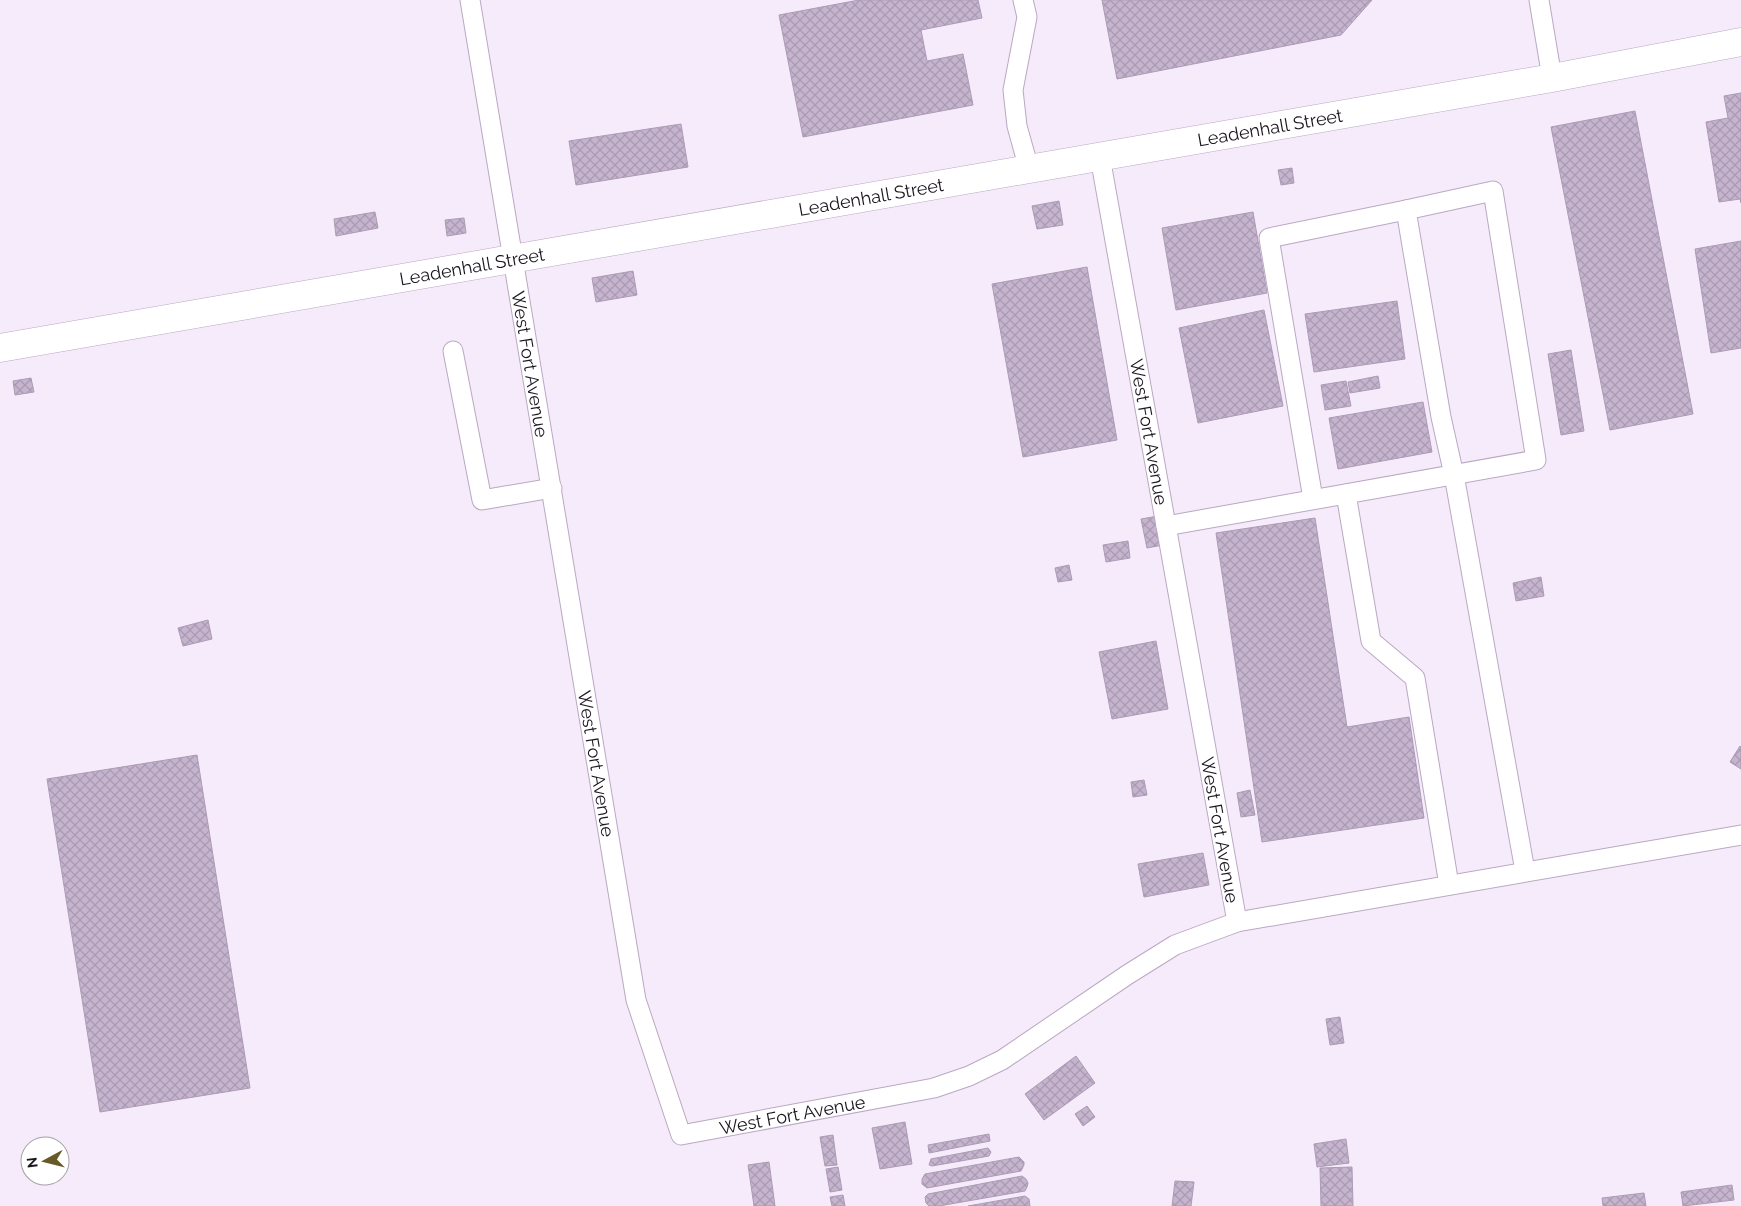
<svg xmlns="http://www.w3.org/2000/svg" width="1741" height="1206" viewBox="0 0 1741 1206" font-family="Raleway,sans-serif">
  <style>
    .building { fill: url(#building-cross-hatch); stroke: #ac9bb5 }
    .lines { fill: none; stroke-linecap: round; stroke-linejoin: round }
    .service-casing { stroke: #baa8c3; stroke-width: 21 }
    .minor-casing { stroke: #baa8c3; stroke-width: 29 }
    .service { stroke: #fff; stroke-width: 19 }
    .minor { stroke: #fff; stroke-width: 28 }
    .labels { text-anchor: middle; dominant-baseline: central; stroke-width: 4.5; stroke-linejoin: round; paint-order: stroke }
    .street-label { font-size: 18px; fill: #1c161f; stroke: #fff }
  </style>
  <defs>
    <pattern id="building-cross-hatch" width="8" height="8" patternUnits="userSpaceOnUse" patternTransform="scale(1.25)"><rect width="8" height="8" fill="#c6b4cf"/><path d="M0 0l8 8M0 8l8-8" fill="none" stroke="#aa9ab1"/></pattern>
  </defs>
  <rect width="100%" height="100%" fill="#f6ebfb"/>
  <path class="building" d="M 859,0 L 978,0 L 982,18 L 921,30 L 927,61 L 963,54 L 973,105 L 803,137 L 779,15 Z
    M 1102,0 L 1372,0 L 1341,35 L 1117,79 Z
    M 1741,93 L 1741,203 L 1740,199 L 1719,202 L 1706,122 L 1728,118 L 1724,96 Z
    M 1635,111 L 1693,414 L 1610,430 L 1551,127 Z
    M 681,124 L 688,167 L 576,185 L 569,141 Z
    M 1292,168 L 1294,183 L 1281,185 L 1278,170 Z
    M 1059,201 L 1063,225 L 1037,229 L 1032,206 Z
    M 375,212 L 378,228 L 336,236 L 334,219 Z
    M 1253,212 L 1267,293 L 1176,310 L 1162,228 Z
    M 464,218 L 466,233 L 447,236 L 445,220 Z
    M 1741,241 L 1741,348 L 1711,353 L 1695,249 Z
    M 1087,267 L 1117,440 L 1023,457 L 992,284 Z
    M 633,271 L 637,295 L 596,302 L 592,278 Z
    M 1397,301 L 1405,359 L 1314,372 L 1305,314 Z
    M 1264,310 L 1283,406 L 1198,423 L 1179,328 Z
    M 1571,350 L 1584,431 L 1561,435 L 1548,354 Z
    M 1378,376 L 1380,388 L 1350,393 L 1348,382 Z
    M 31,378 L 34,392 L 15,395 L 13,381 Z
    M 1346,381 L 1351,406 L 1325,410 L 1321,385 Z
    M 1423,402 L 1432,452 L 1338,469 L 1329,418 Z
    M 1158,516 L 1163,545 L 1147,548 L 1141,519 Z
    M 1315,518 L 1347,727 L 1409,717 L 1424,818 L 1262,842 L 1216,533 Z
    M 1128,541 L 1130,558 L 1106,562 L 1103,545 Z
    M 1069,565 L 1072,580 L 1058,582 L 1055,568 Z
    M 1541,577 L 1544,596 L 1516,601 L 1513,583 Z
    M 208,620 L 212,639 L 183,646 L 178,628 Z
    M 1156,641 L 1168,709 L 1112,719 L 1099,652 Z
    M 1740,746 L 1741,747 L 1741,769 L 1730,762 Z
    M 197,755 L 250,1088 L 100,1112 L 47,779 Z
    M 1144,780 L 1147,795 L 1133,797 L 1131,782 Z
    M 1250,790 L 1255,815 L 1241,817 L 1237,793 Z
    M 1203,853 L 1209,885 L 1144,897 L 1138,864 Z
    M 1340,1017 L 1344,1043 L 1330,1045 L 1326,1019 Z
    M 1076,1056 L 1095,1083 L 1044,1120 L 1025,1094 Z
    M 1087,1106 L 1095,1117 L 1083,1126 L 1075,1114 Z
    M 905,1122 L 912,1164 L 880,1169 L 872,1128 Z
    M 989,1134 L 990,1141 L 929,1153 L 928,1145 Z
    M 833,1135 L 837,1165 L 825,1166 L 820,1137 Z
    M 1346,1139 L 1349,1163 L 1317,1167 L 1314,1144 Z
    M 988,1148 L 991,1152 L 989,1156 L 932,1166 L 929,1165 L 931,1159 Z
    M 1019,1157 L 1024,1162 L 1024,1165 L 1021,1171 L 927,1188 L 922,1184 L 922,1179 L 925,1174 Z
    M 769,1162 L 775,1206 L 754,1206 L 748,1165 Z
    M 838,1167 L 842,1190 L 830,1192 L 826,1169 Z
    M 1352,1167 L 1353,1206 L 1321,1206 L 1320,1168 Z
    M 1022,1176 L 1026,1179 L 1028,1183 L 1027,1187 L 1025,1191 L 939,1206 L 929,1206 L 926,1203 L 925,1197 L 928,1194 Z
    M 1175,1181 L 1194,1182 L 1191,1206 L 1172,1206 Z
    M 1732,1185 L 1734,1200 L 1683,1206 L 1681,1192 Z
    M 1644,1193 L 1646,1206 L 1603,1206 L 1602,1198 Z
    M 843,1195 L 845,1206 L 832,1206 L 830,1197 Z
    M 1025,1196 L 1029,1199 L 1030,1206 L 968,1206 Z"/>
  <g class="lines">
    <g class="service-casing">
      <g id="service">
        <path id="s1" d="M 470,0 L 636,1000 L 681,1135 L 934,1088 L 969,1076 L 1002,1060 L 1127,975 L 1175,945 L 1237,922 L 1100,157"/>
        <path d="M 1023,0 L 1027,17 L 1013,90 L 1017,126 L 1029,169"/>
        <path d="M 1539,0 L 1552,78"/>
        <path d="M 453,351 L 482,500 L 552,488"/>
        <path d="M 1346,494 L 1371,641 L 1415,678 L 1449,885"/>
        <path d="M 1313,499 L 1269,238 L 1406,210"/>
        <path d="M 1166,526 L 1536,460 L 1493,191 L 1406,210 L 1441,417 L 1454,475 L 1525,871"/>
        <path d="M 1237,922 L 1741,835"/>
      </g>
    </g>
    <g class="minor-casing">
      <g id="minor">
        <path id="s2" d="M 0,348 L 1552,78 L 1741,42"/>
      </g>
    </g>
    <use href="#service" class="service"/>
    <use href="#minor" class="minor"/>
  </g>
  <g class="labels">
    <g class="street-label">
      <text stroke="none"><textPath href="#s2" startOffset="1289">Leadenhall Street</textPath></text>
      <text stroke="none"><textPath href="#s2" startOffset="884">Leadenhall Street</textPath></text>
      <text stroke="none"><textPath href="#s2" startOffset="479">Leadenhall Street</textPath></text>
      <text stroke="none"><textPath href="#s1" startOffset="369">West Fort Avenue</textPath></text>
      <text transform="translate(1149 432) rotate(80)">West Fort Avenue</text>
      <text stroke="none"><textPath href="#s1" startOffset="774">West Fort Avenue</textPath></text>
      <text transform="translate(1220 830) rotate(80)">West Fort Avenue</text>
      <text stroke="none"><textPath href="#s1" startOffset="1269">West Fort Avenue</textPath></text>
    </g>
  </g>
  <g transform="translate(45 1161) rotate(263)"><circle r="24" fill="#ffffff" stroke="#a4a2a5"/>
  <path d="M0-4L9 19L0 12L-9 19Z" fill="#685a27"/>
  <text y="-8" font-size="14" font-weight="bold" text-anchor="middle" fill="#1c161f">N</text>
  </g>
</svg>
